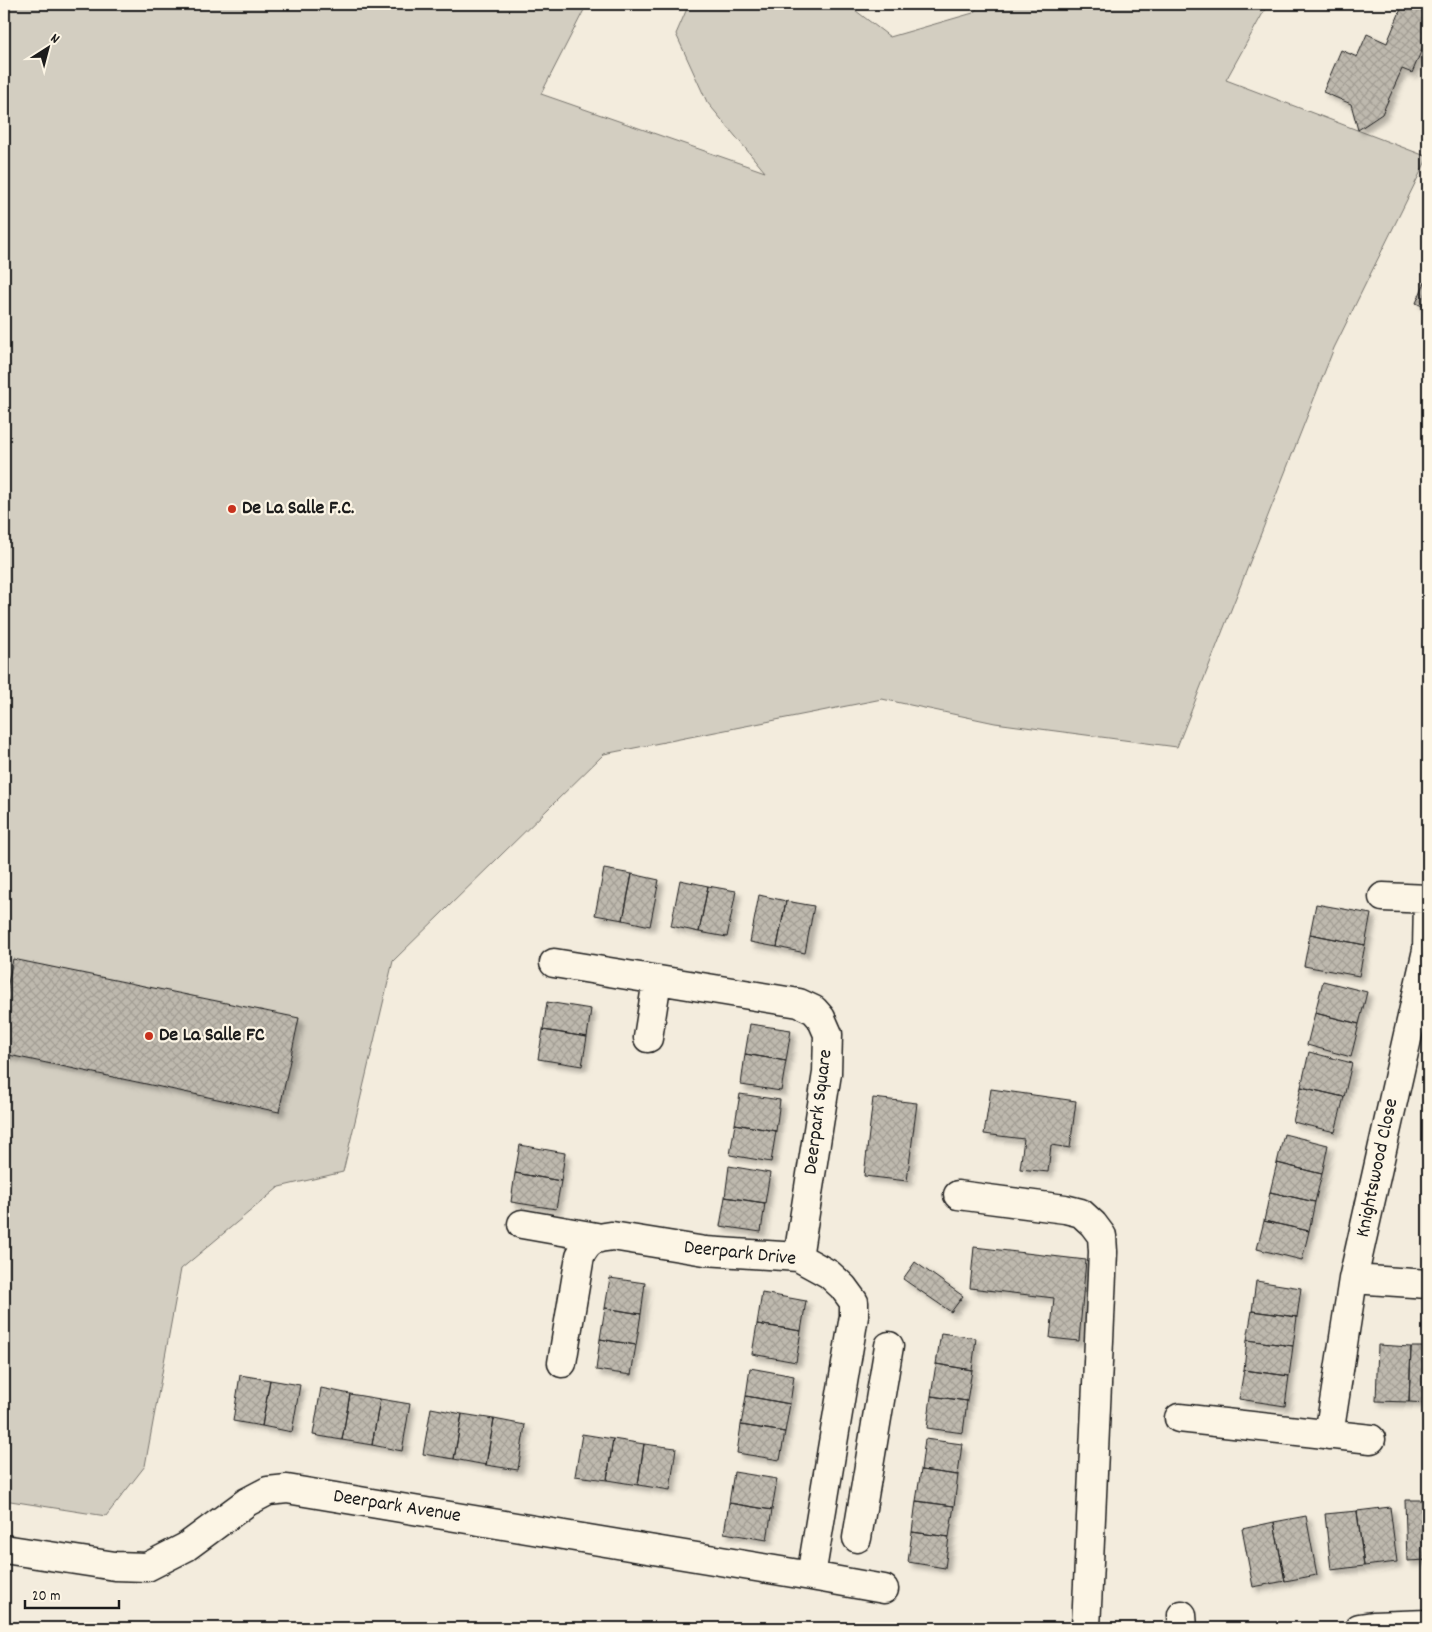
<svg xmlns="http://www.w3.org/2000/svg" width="1432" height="1632" viewBox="0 0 1432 1632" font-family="Dekko,sans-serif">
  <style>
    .grass { fill: #d3cec1; stroke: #78756e }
    .building { fill: url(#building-cross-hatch); stroke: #1c1c1c; filter: url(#shadow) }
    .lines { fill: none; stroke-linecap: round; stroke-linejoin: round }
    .minor-casing { stroke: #1c1c1c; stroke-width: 31 }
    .minor { stroke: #fcf5e5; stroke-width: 28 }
    .poi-dot { fill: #c8321e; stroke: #fcf5e5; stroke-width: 2 }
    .labels { text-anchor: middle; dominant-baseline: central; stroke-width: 4.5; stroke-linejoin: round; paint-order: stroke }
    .poi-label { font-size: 20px; font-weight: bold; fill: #1c1c1c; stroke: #fcf5e5; text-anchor: start }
    .street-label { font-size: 20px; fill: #1c1c1c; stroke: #fcf5e5 }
  </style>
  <defs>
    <pattern id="building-cross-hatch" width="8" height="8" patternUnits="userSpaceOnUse" patternTransform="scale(1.25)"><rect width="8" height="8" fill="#beb9ae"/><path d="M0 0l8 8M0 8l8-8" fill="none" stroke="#a39e95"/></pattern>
    <filter id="shadow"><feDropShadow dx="4.5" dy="4.5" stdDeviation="2.5" flood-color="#0004"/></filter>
  </defs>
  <rect width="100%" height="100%" fill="#f3ecdd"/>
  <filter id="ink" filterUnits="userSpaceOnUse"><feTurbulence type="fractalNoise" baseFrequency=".02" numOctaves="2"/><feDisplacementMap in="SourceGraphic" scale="10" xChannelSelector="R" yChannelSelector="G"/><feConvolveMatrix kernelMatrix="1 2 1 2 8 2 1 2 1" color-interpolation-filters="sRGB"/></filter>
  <g filter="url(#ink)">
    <path class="grass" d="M 4,4 L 587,4 L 541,94 L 765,172 L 707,102 L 676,34 L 689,4 L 847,4 L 890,37 L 973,13 L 981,4 L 1268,4 L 1226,80 L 1428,157 L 1334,348 L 1177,747 L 995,723 L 882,699 L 604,754 L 393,961 L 343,1172 L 279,1187 L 181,1269 L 145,1466 L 106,1516 L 4,1500 Z"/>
    <path class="building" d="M 1403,4 L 1428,4 L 1428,35 L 1412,73 L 1402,69 L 1382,114 L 1358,130 L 1351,104 L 1323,92 L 1341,50 L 1357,57 L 1367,34 L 1387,43 Z
      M 1428,275 L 1428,309 L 1416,303 Z
      M 604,869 L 632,874 L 623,920 L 595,915 Z
      M 632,874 L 659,880 L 650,926 L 623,920 Z
      M 680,880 L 708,886 L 699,932 L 671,926 Z
      M 708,886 L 736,891 L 727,937 L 699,932 Z
      M 759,895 L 786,901 L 777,947 L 750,942 Z
      M 786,901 L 814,906 L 805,953 L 777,947 Z
      M 1316,904 L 1371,914 L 1365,945 L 1310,934 Z
      M 1310,934 L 1365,945 L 1359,976 L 1304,966 Z
      M 13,959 L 299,1018 L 279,1112 L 4,1054 L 4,1003 Z
      M 1323,981 L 1367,992 L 1359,1024 L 1315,1013 Z
      M 547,1002 L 591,1009 L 587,1037 L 543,1030 Z
      M 1315,1013 L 1359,1024 L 1351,1057 L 1307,1045 Z
      M 750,1024 L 791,1030 L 786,1061 L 745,1054 Z
      M 543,1030 L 587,1037 L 582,1066 L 538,1059 Z
      M 1309,1052 L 1352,1063 L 1344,1097 L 1301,1087 Z
      M 745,1054 L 786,1061 L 781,1091 L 741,1085 Z
      M 1301,1087 L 1344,1097 L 1335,1132 L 1293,1122 Z
      M 991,1089 L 1076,1101 L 1070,1148 L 1051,1145 L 1048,1172 L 1020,1169 L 1024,1139 L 984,1134 Z
      M 740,1094 L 780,1100 L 776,1131 L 735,1124 Z
      M 873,1098 L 917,1103 L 907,1181 L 864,1176 Z
      M 735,1124 L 776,1131 L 771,1162 L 730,1155 Z
      M 1284,1134 L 1328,1145 L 1322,1174 L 1277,1163 Z
      M 520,1145 L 565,1153 L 561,1181 L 515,1173 Z
      M 1277,1163 L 1322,1174 L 1315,1202 L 1270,1192 Z
      M 729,1166 L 770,1173 L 765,1203 L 725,1197 Z
      M 515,1173 L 561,1181 L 556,1209 L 511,1202 Z
      M 1270,1192 L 1315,1202 L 1309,1231 L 1264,1221 Z
      M 725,1197 L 765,1203 L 761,1232 L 720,1226 Z
      M 1264,1221 L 1309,1231 L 1302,1260 L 1257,1249 Z
      M 974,1247 L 1086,1260 L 1079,1341 L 1050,1338 L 1054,1298 L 970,1288 Z
      M 915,1262 L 963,1296 L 951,1312 L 903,1279 Z
      M 610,1278 L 645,1283 L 641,1314 L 605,1308 Z
      M 1256,1281 L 1301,1288 L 1297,1317 L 1252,1311 Z
      M 762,1293 L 806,1301 L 801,1331 L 757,1324 Z
      M 605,1308 L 641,1314 L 636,1345 L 600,1339 Z
      M 1252,1311 L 1297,1317 L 1293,1346 L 1247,1340 Z
      M 757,1324 L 801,1331 L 796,1362 L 752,1354 Z
      M 941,1333 L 976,1338 L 972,1370 L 936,1364 Z
      M 600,1339 L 636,1345 L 631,1375 L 596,1370 Z
      M 1247,1340 L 1293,1346 L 1289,1376 L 1244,1370 Z
      M 1378,1345 L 1411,1347 L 1409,1402 L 1376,1401 Z
      M 1411,1347 L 1428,1347 L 1428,1403 L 1409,1402 Z
      M 936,1364 L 972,1370 L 967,1401 L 931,1396 Z
      M 750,1368 L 794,1376 L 790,1404 L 746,1396 Z
      M 1244,1370 L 1289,1376 L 1285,1406 L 1239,1399 Z
      M 240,1375 L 270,1380 L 262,1426 L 233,1421 Z
      M 270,1380 L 300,1385 L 292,1432 L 262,1426 Z
      M 321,1388 L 350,1394 L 342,1440 L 313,1435 Z
      M 350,1394 L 380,1399 L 372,1445 L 342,1440 Z
      M 746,1396 L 790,1404 L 785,1432 L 741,1425 Z
      M 931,1396 L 967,1401 L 963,1433 L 927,1428 Z
      M 380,1399 L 410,1404 L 402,1451 L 372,1445 Z
      M 431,1408 L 462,1414 L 454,1459 L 423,1454 Z
      M 462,1414 L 494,1419 L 486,1465 L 454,1459 Z
      M 494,1419 L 525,1425 L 518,1470 L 486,1465 Z
      M 741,1425 L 785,1432 L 780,1460 L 737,1453 Z
      M 582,1434 L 613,1439 L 607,1480 L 575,1476 Z
      M 613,1439 L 644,1444 L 638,1485 L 607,1480 Z
      M 925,1439 L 962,1444 L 958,1475 L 921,1470 Z
      M 644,1444 L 676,1448 L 670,1490 L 638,1485 Z
      M 921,1470 L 958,1475 L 954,1506 L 916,1501 Z
      M 734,1472 L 777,1479 L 772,1510 L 729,1503 Z
      M 1405,1500 L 1428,1500 L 1428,1560 L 1407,1561 Z
      M 916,1501 L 954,1506 L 949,1537 L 912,1532 Z
      M 729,1503 L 772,1510 L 767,1540 L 724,1533 Z
      M 1390,1507 L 1397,1562 L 1364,1566 L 1357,1511 Z
      M 1357,1511 L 1364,1566 L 1331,1570 L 1325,1514 Z
      M 1306,1516 L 1317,1575 L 1285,1581 L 1274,1522 Z
      M 1274,1522 L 1285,1581 L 1253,1587 L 1242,1529 Z
      M 912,1532 L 949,1537 L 945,1568 L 908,1562 Z"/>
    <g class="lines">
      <g class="minor-casing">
        <path id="minor" d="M 1383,897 L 1428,899
          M 554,963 L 799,1003 L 814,1010 L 821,1018 L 828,1034 L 827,1073 L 798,1257
          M 648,1038 L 657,980
          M 958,1195 L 1065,1209 L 1081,1213 L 1093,1224 L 1102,1236 L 1103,1252 L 1086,1628
          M 522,1224 L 596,1237
          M 1353,1279 L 1428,1284
          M 562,1363 L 580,1256 C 588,1240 594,1238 612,1236 L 705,1251 L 798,1257 L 829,1274 L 843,1287 L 854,1302 L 854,1316 L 811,1576
          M 1179,1418 L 1371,1439
          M 1329,1435 L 1353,1279 L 1427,950 L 1428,901
          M 857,1538 L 889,1346
          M 4,1549 L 115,1566 L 147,1567 L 186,1547 L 247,1502 L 268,1491 L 287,1489 L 811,1576 L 884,1589
          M 1182,1615 L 1183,1628
          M 1359,1628 L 1373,1626 L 1428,1624"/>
      </g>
      <use href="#minor" class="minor"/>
    </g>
  </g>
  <g class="poi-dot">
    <circle cx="232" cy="509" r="5"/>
    <circle cx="149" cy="1036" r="5"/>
  </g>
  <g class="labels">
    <g class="poi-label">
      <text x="242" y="509">De La Salle F.C.</text>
      <text x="159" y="1036">De La Salle FC</text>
    </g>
    <g class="street-label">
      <text transform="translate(819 1112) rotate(-83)">Deerpark Square</text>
      <text transform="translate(1378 1168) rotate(-78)">Knightswood Close</text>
      <text transform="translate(740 1254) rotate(6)">Deerpark Drive</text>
      <text transform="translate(397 1507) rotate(9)">Deerpark Avenue</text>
    </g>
  </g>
  <rect width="1432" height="1632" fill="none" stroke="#fcf5e5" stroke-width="20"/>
  <rect x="10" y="10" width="1412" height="1612" fill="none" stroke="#1c1c1c" stroke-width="2" filter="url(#ink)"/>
  <g transform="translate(48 48) rotate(36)" stroke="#fcf5e5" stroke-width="4" paint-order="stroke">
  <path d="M0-4L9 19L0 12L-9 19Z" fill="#1c1c1c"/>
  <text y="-8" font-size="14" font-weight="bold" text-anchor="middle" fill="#1c1c1c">N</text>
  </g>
  <path d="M25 1600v8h94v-8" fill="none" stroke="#1c1c1c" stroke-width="2.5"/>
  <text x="32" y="1600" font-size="15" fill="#1c1c1c" stroke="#fcf5e5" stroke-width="4" paint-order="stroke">20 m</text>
</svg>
